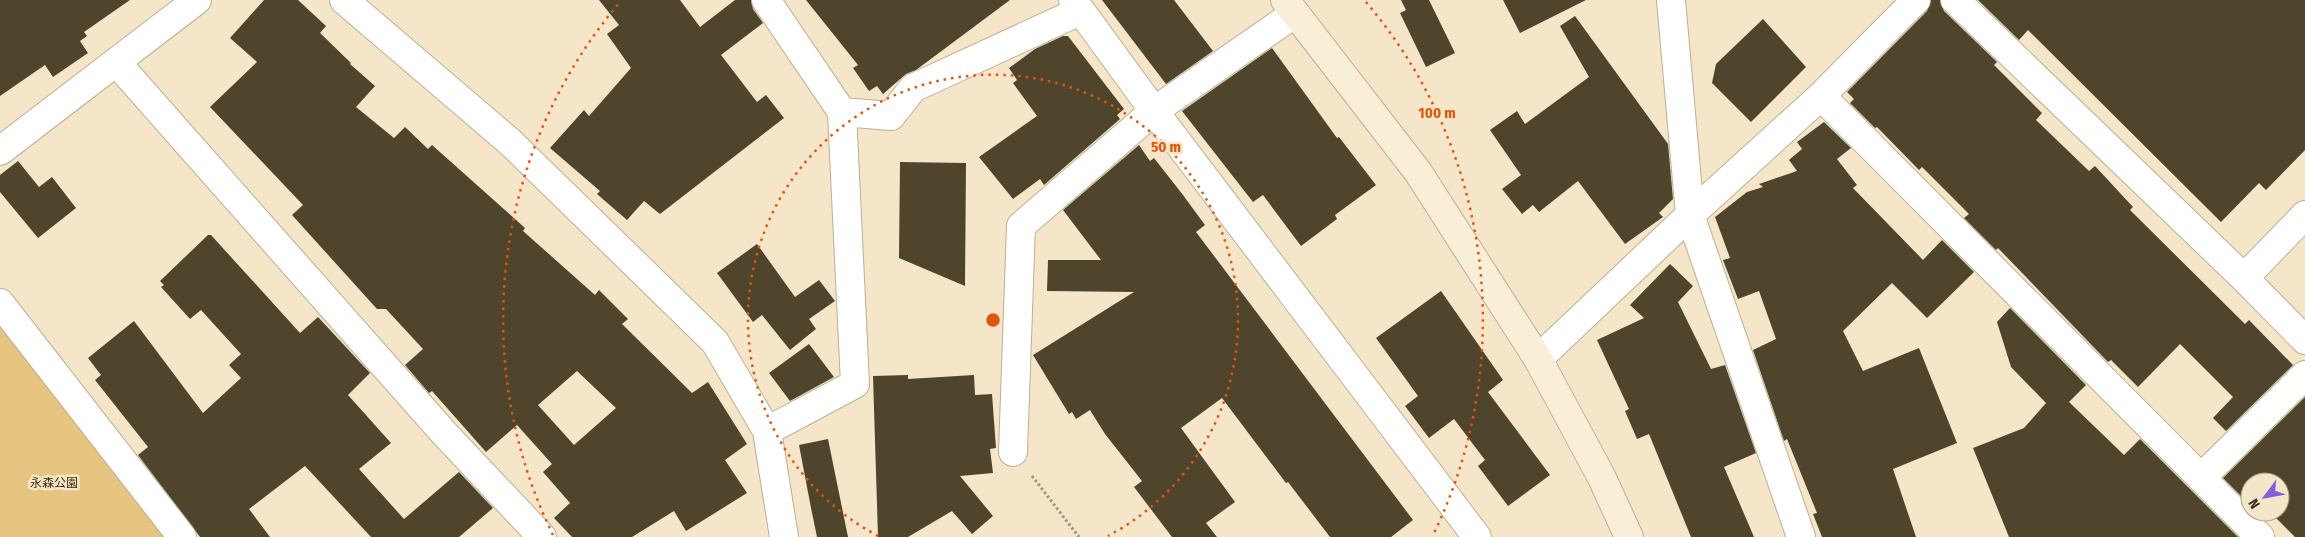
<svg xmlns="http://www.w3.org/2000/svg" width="2305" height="537" viewBox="0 0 2305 537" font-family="'Fira Sans Condensed','Noto Sans JP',sans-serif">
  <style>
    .green { fill: #e7c580 }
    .building { fill: #4f442c; fill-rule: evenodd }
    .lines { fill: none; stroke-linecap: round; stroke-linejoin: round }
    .street-casing { stroke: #bdaf94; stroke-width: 30 }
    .secondary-casing { stroke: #bdaf94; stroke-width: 30 }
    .path { stroke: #9f9480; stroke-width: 3; stroke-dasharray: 2.5 2.5; stroke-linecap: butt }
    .street { stroke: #fff; stroke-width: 28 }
    .secondary { stroke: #f9eed8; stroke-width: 28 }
    .ring { fill: none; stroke: #df570d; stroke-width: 2.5; stroke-dasharray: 2.5 5 }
    .labels { text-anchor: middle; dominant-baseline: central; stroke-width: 5; stroke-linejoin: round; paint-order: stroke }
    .park-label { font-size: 12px; fill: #382803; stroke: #f5e6ca }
    .centre { fill: #df570d; stroke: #f5e6ca; stroke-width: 2.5 }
    .ring-label { font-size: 15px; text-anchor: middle; font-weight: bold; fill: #df570d; stroke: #f5e6ca; stroke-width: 5; stroke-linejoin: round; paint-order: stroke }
  </style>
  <rect width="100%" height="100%" fill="#f5e6ca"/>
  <path class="green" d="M 0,326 L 164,537 L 0,537 Z"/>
  <path class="building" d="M 0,0 L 130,0 L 84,32 L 87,36 L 80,41 L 88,53 L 53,77 L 45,65 L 0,96 Z
    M 264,0 L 298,0 L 326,26 L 320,33 L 351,63 L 350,64 L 375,86 L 356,107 L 394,138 L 405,127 L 428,149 L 432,145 L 525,228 L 523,231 L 595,295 L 599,290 L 628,319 L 622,324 L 692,393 L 708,382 L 747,444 L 725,460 L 747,493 L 686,531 L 674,511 L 632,537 L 572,537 L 554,518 L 570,503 L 543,472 L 552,464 L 517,425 L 486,452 L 432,391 L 429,393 L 405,365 L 423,349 L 386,309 L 377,309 L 292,215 L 303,205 L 210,107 L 257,62 L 230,38 ZM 577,371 L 616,408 L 574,445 L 538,405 Z
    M 599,0 L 680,0 L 700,27 L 735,0 L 751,0 L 753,9 L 763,23 L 721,55 L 757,102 L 766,95 L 784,118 L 660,214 L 644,201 L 627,220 L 597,194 L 600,191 L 550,148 L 584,110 L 589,116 L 631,68 L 607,34 L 619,25 Z
    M 806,0 L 1010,0 L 916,70 L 906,74 L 883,94 L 877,86 L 869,91 L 853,68 L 858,65 Z
    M 1102,0 L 1174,0 L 1213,51 L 1166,84 Z
    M 1401,0 L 1429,0 L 1455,53 L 1426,67 L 1400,13 L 1406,10 Z
    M 1503,0 L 1586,0 L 1520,33 Z
    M 1931,0 L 1940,0 L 1944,11 L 1997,62 L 1994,65 L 2042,113 L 2036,120 L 2089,171 L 2095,166 L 2133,207 L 2130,210 L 2245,324 L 2249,320 L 2293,365 L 2226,431 L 2213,418 L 2233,397 L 2180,344 L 2138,387 L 2111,360 L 2108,362 L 1998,248 L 1996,250 L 1964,218 L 1969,214 L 1922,167 L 1919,170 L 1877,127 L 1875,128 L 1850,103 L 1854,99 L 1847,92 L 1927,11 Z
    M 1978,0 L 2305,0 L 2305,150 L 2266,190 L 2259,183 L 2221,222 L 2028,30 L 2019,40 Z
    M 1575,16 L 1668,144 L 1673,199 L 1659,213 L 1663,217 L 1625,244 L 1578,181 L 1539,212 L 1533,205 L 1522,214 L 1502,189 L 1521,175 L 1490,130 L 1517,111 L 1525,124 L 1589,77 L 1560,26 Z
    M 1763,19 L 1806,67 L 1751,122 L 1712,83 L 1716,64 Z
    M 1063,36 L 1068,36 L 1124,109 L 1117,115 L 1120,119 L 1044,185 L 1040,179 L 1013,199 L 979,157 L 1037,116 L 1013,83 L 1017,80 L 1009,68 L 1035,49 Z
    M 1272,48 L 1337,138 L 1339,137 L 1376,185 L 1335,215 L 1337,219 L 1301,246 L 1263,195 L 1253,202 L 1182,111 Z
    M 1824,122 L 1851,148 L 1837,159 L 1857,185 L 1853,188 L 1923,260 L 1942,240 L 1974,272 L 1927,318 L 1892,283 L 1843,331 L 1863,371 L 1919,348 L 1957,443 L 1893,469 L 1916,537 L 1822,537 L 1813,514 L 1817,513 L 1787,439 L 1784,441 L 1753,350 L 1776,339 L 1759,291 L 1738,299 L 1723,260 L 1730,258 L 1715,217 L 1747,192 L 1763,187 L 1759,184 L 1797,171 L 1789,160 L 1802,149 L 1797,142 Z
    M 1139,145 L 1150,161 L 1154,158 L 1183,195 L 1205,225 L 1196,232 L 1413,520 L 1391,537 L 1330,537 L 1288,482 L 1286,483 L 1222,398 L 1181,428 L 1235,502 L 1206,523 L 1217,537 L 1172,537 L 1134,487 L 1142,481 L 1105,434 L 1090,410 L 1076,419 L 1072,412 L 1069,414 L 1033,355 L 1134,292 L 1047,291 L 1048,260 L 1101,260 L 1063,210 Z
    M 18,161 L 39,187 L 52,177 L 76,208 L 38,238 L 0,192 L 0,175 Z
    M 900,162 L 966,163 L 965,286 L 899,258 Z
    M 208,235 L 211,235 L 300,333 L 318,317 L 370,373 L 348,395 L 391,443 L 359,469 L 404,519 L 459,472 L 493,508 L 459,537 L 371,537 L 305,466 L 249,509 L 270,537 L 200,537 L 138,455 L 148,447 L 95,380 L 101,375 L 88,358 L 134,321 L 203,413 L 241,378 L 229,365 L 241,354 L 201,310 L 190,319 L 161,287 L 164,285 L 160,281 Z
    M 757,244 L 795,297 L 819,280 L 835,301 L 809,319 L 816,329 L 790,350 L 762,315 L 753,322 L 717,273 Z
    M 1670,264 L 1693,286 L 1678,302 L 1711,369 L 1725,365 L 1756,453 L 1724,467 L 1754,537 L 1691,537 L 1649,434 L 1637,439 L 1625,411 L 1629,409 L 1597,340 L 1644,318 L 1630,305 Z
    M 1441,291 L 1503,380 L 1488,392 L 1550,475 L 1508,506 L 1478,466 L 1485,460 L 1454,419 L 1429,438 L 1405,406 L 1418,396 L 1376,338 Z
    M 2010,308 L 2086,385 L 2069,402 L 2124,455 L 2140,439 L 2238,537 L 2009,537 L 1973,448 L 2024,428 L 2046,403 L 2011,367 L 1997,322 Z
    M 809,344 L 834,377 L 790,401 L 769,373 Z
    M 908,375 L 908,379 L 974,375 L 975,395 L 992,394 L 996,448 L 990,449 L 993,473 L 960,476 L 993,516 L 972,534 L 952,511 L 908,537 L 878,537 L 873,376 Z
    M 2305,397 L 2305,537 L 2295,537 L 2270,512 L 2264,519 L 2257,512 L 2280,512 L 2280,482 L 2250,482 L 2250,505 L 2223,478 Z
    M 828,439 L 848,537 L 817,537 L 811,508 L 799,445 Z"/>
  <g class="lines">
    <g class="street-casing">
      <path id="street" d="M 344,0 L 510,142 L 715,342 L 767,431 L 784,537
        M 766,0 L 842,112 L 855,384 L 767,431
        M 1073,0 L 1154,111 L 1477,537
        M 1671,0 L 1690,215 L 1801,537
        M 1955,0 L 2244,278 L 2305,340
        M 116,62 L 443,432 L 542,537
        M 1821,96 L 2260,537
        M 842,112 L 891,116 L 913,88 L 1080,11
        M 0,151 L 197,0
        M 2244,278 L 2305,215
        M 0,303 L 182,537
        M 1538,359 L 1690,215 L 1821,96 L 1916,0
        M 1013,452 L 1021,226 L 1154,111 L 1294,14
        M 2202,477 L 2305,375"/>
    </g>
    <g class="secondary-casing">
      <path id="secondary" d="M 1285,0 L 1418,172 L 1538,359 L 1602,478 L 1629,537"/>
    </g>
    <path class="path" d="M 1032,476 L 1079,537"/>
    <use href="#street" class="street"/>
    <use href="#secondary" class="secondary"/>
  </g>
  <g class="ring">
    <path d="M878 536A245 245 0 1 1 1108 536"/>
    <path d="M553 535A490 490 0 0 1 620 2M1366 2A490 490 0 0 1 1433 535"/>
  </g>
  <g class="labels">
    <g class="park-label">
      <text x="54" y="483">永森公園</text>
    </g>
  </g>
  <circle cx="993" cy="320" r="8" class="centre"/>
  <g class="ring-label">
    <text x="1437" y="118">100 m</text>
    <text x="1166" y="152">50 m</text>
  </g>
  <g transform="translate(2265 497) rotate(238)"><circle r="24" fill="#f5e6ca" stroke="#a89c87"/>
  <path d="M0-4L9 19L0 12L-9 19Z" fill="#855fd9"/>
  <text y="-8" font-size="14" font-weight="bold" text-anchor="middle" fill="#342e23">N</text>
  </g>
</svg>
